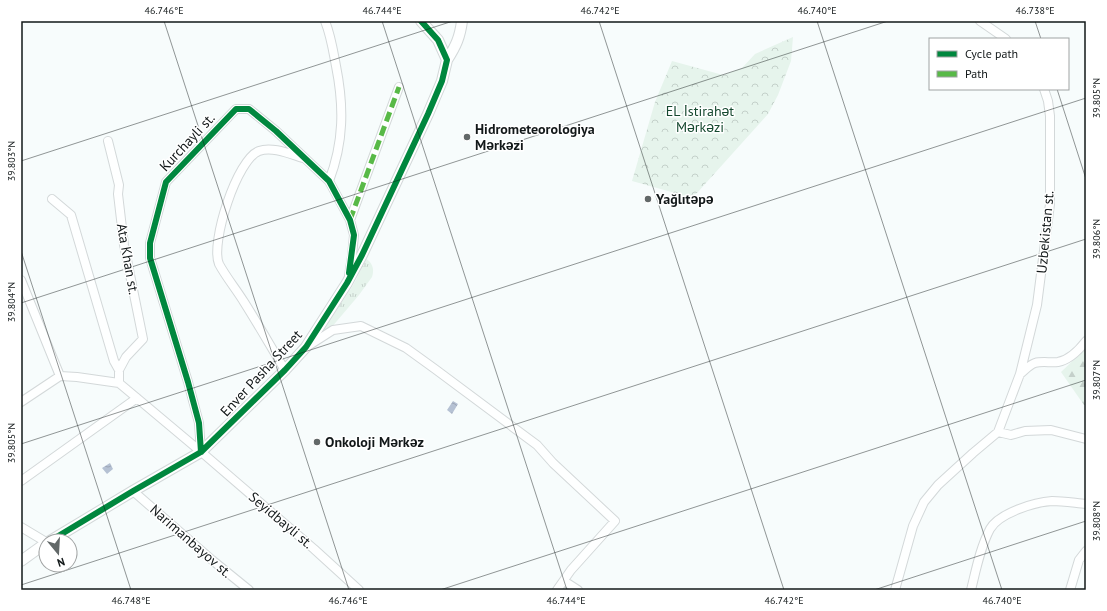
<svg xmlns="http://www.w3.org/2000/svg" width="1107" height="611" viewBox="0 0 1107 611" font-family="'PT Sans',sans-serif">
  <style>
    .grass { fill: url(#grass-tufts) }
    .forest { fill: url(#forest-firs) }
    .park { fill: url(#park-crowns) }
    .water { fill: url(#water-waves) }
    .lines { fill: none; stroke-linecap: round; stroke-linejoin: round }
    .minor-casing { stroke: #d3d8d9; stroke-width: 10 }
    .tertiary-casing { stroke: #d3d8d9; stroke-width: 12 }
    .minor { stroke: #feffff; stroke-width: 8 }
    .tertiary { stroke: #feffff; stroke-width: 10 }
    .quiet { stroke: #58b947; stroke-width: 5; stroke-dasharray: 10 5; stroke-linecap: butt }
    .cycleway-casing { stroke: #fff; stroke-width: 8 }
    .cycleway { stroke: #00873e; stroke-width: 6 }
    .ticks { fill: none; stroke: #121819; stroke-width: 1; stroke-opacity: 0.45 }
    .poi-dot { fill: #626868; stroke: #fff; stroke-width: 1.5 }
    .labels { text-anchor: middle; dominant-baseline: central; stroke-width: 3; stroke-linejoin: round; paint-order: stroke }
    .park-label { font-size: 14px; fill: #14482e; stroke: #fff }
    .poi-label { font-size: 14px; font-weight: bold; fill: #121819; stroke: #fff; text-anchor: start }
    .street-label { font-size: 14px; fill: #121819; stroke: #fff }
    .neatline { fill: none; stroke: #121819; stroke-width: 1.5 }
    .ticks-label { font-size: 10px; text-anchor: middle; fill: #121819 }
  </style>
  <defs>
    <pattern id="grass-tufts" width="24" height="20" patternUnits="userSpaceOnUse"><rect width="24" height="20" fill="#e6f4ec"/><path d="M3 7l-1-3M5 7V3M7 7l1-3M15 17l-1-3M17 17v-4M19 17l1-3" fill="none" stroke="#c4d0ca"/></pattern>
    <pattern id="forest-firs" width="22" height="20" patternUnits="userSpaceOnUse"><rect width="22" height="20" fill="#e6f4ec"/><path d="M5 1l3.5 6h-7zM16 11l3.5 6h-7z" fill="#c4d0ca"/></pattern>
    <pattern id="park-crowns" width="20" height="18" patternUnits="userSpaceOnUse"><rect width="20" height="18" fill="#e6f4ec"/><path d="M2 6a3 3 0 1 1 6 0M12 15a3 3 0 1 1 6 0" fill="none" stroke="#c4d0ca"/></pattern>
    <pattern id="water-waves" width="16" height="10" patternUnits="userSpaceOnUse"><rect width="16" height="10" fill="#b5c1d3"/><path d="M0 5q4-4 8 0t8 0" fill="none" stroke="#9ba5b5"/></pattern>
  </defs>
  <rect width="100%" height="100%" fill="#f7fcfc"/>
  <path class="grass" d="M 364,258 C 372,261 375,269 372,277 L 359,295 L 331,328 L 315,337 C 331,314 359,286 364,258 Z"/>
  <path class="forest" d="M 1086,348 L 1086,405 L 1084,405 L 1061,372 Z"/>
  <path class="park" d="M 793,37 L 791,61 L 778,95 L 768,114 L 697,193 L 682,203 L 671,205 L 675,193 L 632,181 L 655,102 L 672,61 L 723,75 L 742,68 L 755,54 Z"/>
  <path class="water" d="M 453,401 L 458,404 L 452,414 L 447,410 Z
    M 110,463 L 113,469 L 107,474 L 102,468 Z"/>
  <g class="lines">
    <g class="minor-casing">
      <path id="minor" d="M 325,21 C 331,36 333,50 336,66 C 344,106 344,142 329,181
        M 980,21 L 1006,39
        M 108,141 L 119,185 L 118,194 L 124,245 L 143,339 L 126,357 L 119,370
        M 52,199 L 71,215 L 114,361 L 119,370 L 119,383
        M 350,220 L 399,87
        M 21,280 L 60,376
        M 308,346 L 333,330 L 361,326 L 406,348 L 435,369 L 537,445 L 553,463 L 615,521 L 571,570 L 557,590
        M 285,370 C 271,347 258,324 244,302 C 236,289 226,277 219,264 C 210,243 237,159 259,151 C 272,146 290,154 303,158
        M 1020,374 C 1025,370 1029,365 1035,363 C 1042,361 1051,363 1058,362 C 1069,360 1079,350 1086,341
        M 21,402 L 60,376 L 77,377 L 119,383 L 206,456 L 314,549 L 359,590
        M 998,432 L 1011,435 L 1025,431 L 1051,430 L 1086,439
        M 201,452 L 199,423 L 188,382 L 150,258 L 150,243 L 166,182 L 236,109 L 249,109 L 276,131 L 329,181 L 350,220 L 354,235 L 352,256 L 349,276
        M 21,481 L 137,398
        M 133,491 L 212,560 L 249,590
        M 21,527 L 46,542
        M 564,581 L 578,590
        M 895,590 L 913,526 L 924,502 L 938,485 L 973,453 L 998,432 L 1020,374 L 1037,305 L 1050,204 L 1050,116 L 1048,101 L 1044,89
        M 971,590 C 976,570 980,548 990,529 C 999,513 1035,502 1052,501 C 1063,501 1075,503 1086,504
        M 1070,590 L 1079,560 L 1086,551"/>
    </g>
    <g class="tertiary-casing">
      <path id="tertiary" d="M 447,60 C 456,46 460,37 462,21
        M 50,541 L 133,491 L 201,452 L 285,370 L 306,347 L 347,283 L 362,255 L 428,114 L 442,81 L 447,60 L 438,40 L 421,21
        M 21,561 L 46,543"/>
    </g>
    <use href="#minor" class="minor"/>
    <use href="#tertiary" class="tertiary"/>
    <path class="quiet" d="M 350,220 L 399,87"/>
    <g class="cycleway-casing">
      <path id="cycleway" d="M 201,452 L 199,423 L 188,382 L 150,258 L 150,243 L 166,182 L 236,109 L 249,109 L 276,131 L 329,181 L 350,220 L 354,235 L 349,273
        M 50,541 L 133,491 L 201,452 L 285,370 L 306,347 L 347,283 L 362,255 L 428,114 L 442,81 L 447,60 L 438,40 L 421,21"/>
    </g>
    <use href="#cycleway" class="cycleway"/>
  </g>
  <path class="ticks" d="M 164,21 L 349,590M 382,21 L 567,590M 599,21 L 784,590M 817,21 L 1002,590M 1035,21 L 1041,39M 1057,89 L 1086,179M 21,161 L 453,21M 21,251 L 131,590M 21,303 L 888,21M 21,444 L 1086,98M 21,585 L 1086,239M 440,590 L 1086,380M 874,590 L 1086,521"/>
  <g class="poi-dot">
    <circle cx="467" cy="137" r="4"/>
    <circle cx="648" cy="199" r="4"/>
    <circle cx="317" cy="442" r="4"/>
  </g>
  <g class="labels">
    <g class="park-label">
      <text x="700" y="111">EL İstirahət<tspan x="700" dy="16">Mərkəzi</tspan></text>
    </g>
    <g class="poi-label">
      <text x="475" y="129">Hidrometeorologiya<tspan x="475" dy="16">Mərkəzi</tspan></text>
      <text x="656" y="199">Yağlıtəpə</text>
      <text x="325" y="442">Onkoloji Mərkəz</text>
    </g>
    <g class="street-label">
      <text transform="translate(187 142) rotate(-47)">Kurchayli st.</text>
      <text transform="translate(1045 232) rotate(-85)">Uzbekistan st.</text>
      <text transform="translate(128 259) rotate(80)">Ata Khan st.</text>
      <text transform="translate(261 373) rotate(-47)">Enver Pasha Street</text>
      <text transform="translate(281 520) rotate(40)">Seyidbayli st.</text>
      <text transform="translate(191 541) rotate(41)">Narimanbayov st.</text>
    </g>
  </g>
  <rect width="1107" height="611" fill="none" stroke="#ffffff" stroke-width="44"/>
  <rect x="929" y="38" width="140" height="52" fill="#ffffff" stroke="#a0a3a3"/>
  <rect x="937" y="51" width="20" height="6" fill="#00873e" stroke="#a0a3a3"/>
  <text x="965" y="58" font-size="12" fill="#121819">Cycle path</text>
  <rect x="937" y="71" width="20" height="6" fill="#58b947" stroke="#a0a3a3"/>
  <text x="965" y="78" font-size="12" fill="#121819">Path</text>
  <g transform="translate(58 553) rotate(162)"><circle r="19" fill="#ffffff" stroke="#a0a3a3"/>
  <path d="M0-3L7 15L0 10L-7 15Z" fill="#626868"/>
  <text y="-6" font-size="11" font-weight="bold" text-anchor="middle" fill="#121819">N</text>
  </g>
  <rect x="22" y="22" width="1063" height="567" class="neatline"/>
  <g class="ticks-label">
    <text x="164" y="14">46.746°E</text>
    <text x="382" y="14">46.744°E</text>
    <text x="600" y="14">46.742°E</text>
    <text x="817" y="14">46.740°E</text>
    <text x="1035" y="14">46.738°E</text>
    <text transform="translate(1096 98) rotate(-90)" y="4">39.805°N</text>
    <text transform="translate(11 161) rotate(-90)" y="4">39.803°N</text>
    <text transform="translate(1096 239) rotate(-90)" y="4">39.806°N</text>
    <text transform="translate(11 302) rotate(-90)" y="4">39.804°N</text>
    <text transform="translate(1096 380) rotate(-90)" y="4">39.807°N</text>
    <text transform="translate(11 443) rotate(-90)" y="4">39.805°N</text>
    <text transform="translate(1096 521) rotate(-90)" y="4">39.808°N</text>
    <text x="131" y="604">46.748°E</text>
    <text x="348" y="604">46.746°E</text>
    <text x="566" y="604">46.744°E</text>
    <text x="784" y="604">46.742°E</text>
    <text x="1002" y="604">46.740°E</text>
  </g>
</svg>
